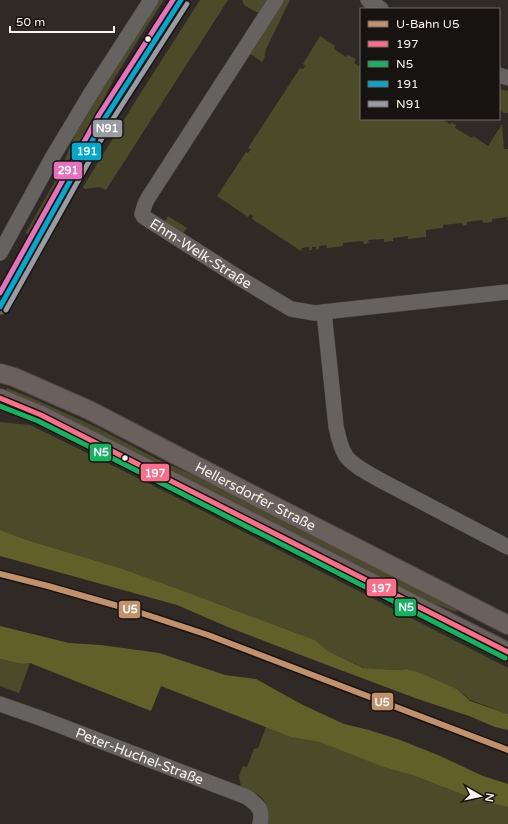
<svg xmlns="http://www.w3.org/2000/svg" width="508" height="824" viewBox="0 0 508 824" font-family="'Varela Round',sans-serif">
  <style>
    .green { fill: #4b4a29 }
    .forest { fill: #626029 }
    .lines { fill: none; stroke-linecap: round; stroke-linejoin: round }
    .minor-casing { stroke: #4d4845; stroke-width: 16 }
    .major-casing { stroke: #4d4845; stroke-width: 20 }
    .minor { stroke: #66625f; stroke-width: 15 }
    .major { stroke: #6a605d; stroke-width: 18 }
    .bus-1-casing { stroke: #171310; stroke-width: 8 }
    .bus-2-casing { stroke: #171310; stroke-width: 8 }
    .bus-3-casing { stroke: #171310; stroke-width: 8 }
    .bus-4-casing { stroke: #171310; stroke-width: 8 }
    .bus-5-casing { stroke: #171310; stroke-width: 8 }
    .bus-1 { stroke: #fb6d88; stroke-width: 5 }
    .bus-2 { stroke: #13b361; stroke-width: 5 }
    .bus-3 { stroke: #00a9ce; stroke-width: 5 }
    .bus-4 { stroke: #989ba2; stroke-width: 5 }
    .bus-5 { stroke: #e771bd; stroke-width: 5 }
    .metro-1-casing { stroke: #171310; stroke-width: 9 }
    .metro-1 { stroke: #c1916b; stroke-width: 6 }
    .bus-dot { fill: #faf3ef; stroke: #171310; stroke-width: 1.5 }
    .labels { text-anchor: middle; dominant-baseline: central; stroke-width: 4; stroke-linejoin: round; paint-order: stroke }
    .street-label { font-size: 14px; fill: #faf3ef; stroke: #171310 }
    .line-badge { stroke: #171310; stroke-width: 1.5 }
    .badge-label { font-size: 11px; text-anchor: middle; font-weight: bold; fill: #fff }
  </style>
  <rect width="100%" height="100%" fill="#302a26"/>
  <path class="green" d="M 158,0 L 164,0 L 145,29 L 114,79 L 73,160 L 31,234 L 28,235 L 26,233 L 26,232 L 58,176 L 75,135 L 83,119 Z
    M 200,0 L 228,0 L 106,190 L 99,187 L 85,189 L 83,187 L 140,94 Z
    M 242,0 L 271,0 L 261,12 L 256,12 L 244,5 Z
    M 283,0 L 290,0 L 266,49 L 264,59 L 262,62 L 249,53 Z
    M 320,36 L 335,46 L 334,49 L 346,57 L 348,55 L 356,59 L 354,63 L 361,67 L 361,119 L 442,119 L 450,124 L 452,122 L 456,125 L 455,128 L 472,138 L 473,136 L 488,146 L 502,124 L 504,149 L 508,149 L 508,220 L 507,220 L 507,217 L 492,219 L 492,222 L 483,223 L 482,220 L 467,222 L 467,225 L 463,226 L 462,223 L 443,225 L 443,228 L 426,230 L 426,237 L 408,239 L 408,236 L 393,238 L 393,241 L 384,242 L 384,239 L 368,240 L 369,243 L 364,244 L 363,241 L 343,243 L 343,246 L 328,248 L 327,248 L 326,245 L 319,246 L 319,249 L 316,250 L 316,247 L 312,247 L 312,250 L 309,250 L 309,247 L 302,248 L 301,251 L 252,219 L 253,216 L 250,214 L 248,217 L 217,196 L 246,152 L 248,153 L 251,149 L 248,148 L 300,68 L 303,69 L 305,66 L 303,64 Z
    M 499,89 L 508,91 L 508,113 L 504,113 L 499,110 Z
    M 168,216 L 187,228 L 182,234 L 164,223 Z
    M 7,388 L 32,398 L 96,427 L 159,460 L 195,476 L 320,537 L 458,608 L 456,612 L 420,598 L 5,393 Z
    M 0,422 L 30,425 L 69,444 L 172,495 L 508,668 L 508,714 L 470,700 L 457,689 L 407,669 L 397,670 L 364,668 L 328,651 L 315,640 L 181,590 L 120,568 L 27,540 L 0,530 Z
    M 0,659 L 22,664 L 30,663 L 19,693 L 0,686 Z
    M 274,712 L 508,806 L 508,824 L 267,824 C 269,798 263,796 241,787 L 239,776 L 243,766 L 247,767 L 254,749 L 258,748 L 266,727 Z"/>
  <path class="forest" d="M 0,530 L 27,540 L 120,568 L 181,590 L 315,640 L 328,651 L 363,668 L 397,670 L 407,669 L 420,673 L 457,689 L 470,701 L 508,714 L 508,730 L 495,727 L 469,716 L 415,698 L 298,654 L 228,627 L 177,605 L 40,567 L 0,556 Z
    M 0,626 L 69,643 L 101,645 L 159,653 L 225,675 L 256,679 L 303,705 L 344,724 L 369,730 L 400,740 L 438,755 L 483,776 L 508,784 L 508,807 L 475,799 L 413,775 L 398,771 L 381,766 L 320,742 L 291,737 L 161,686 L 151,711 L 30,663 L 22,664 L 0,659 Z"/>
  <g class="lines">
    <g class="minor-casing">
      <g id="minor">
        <path id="s1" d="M 276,0 L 148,198 L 145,204 L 142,214 L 144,217 L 241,279 L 291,309 L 315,313 L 341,310 L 508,292"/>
        <path d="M 368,0 L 381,9"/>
        <path d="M 499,75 L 508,78"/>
        <path d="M 0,253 L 52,158 L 91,93 L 151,0"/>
        <path d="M 0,307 L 48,220 L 105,118 L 181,0"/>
        <path d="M 324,312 L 336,426 C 338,436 340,447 346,456 C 353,466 370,474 380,480 L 508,547"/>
        <path id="s2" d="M 0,704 L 40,718 L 247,797 C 259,806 263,809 260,824"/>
      </g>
    </g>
    <g class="major-casing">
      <g id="major">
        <path id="s3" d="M 0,373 L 14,377 L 89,410 L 251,494 L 508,625"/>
        <path d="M 0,398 L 41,415 L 107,448 L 508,652"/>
      </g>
    </g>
    <use href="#minor" class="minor"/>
    <use href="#major" class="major"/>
    <g class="bus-1-casing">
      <path id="bus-1" d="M 0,398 L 41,415 L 508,652"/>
    </g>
    <g class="bus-2-casing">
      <path id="bus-2" d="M 0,406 L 38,421 L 104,454 L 505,658"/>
    </g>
    <g class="bus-3-casing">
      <path id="bus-3" d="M 0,307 L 105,118 L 181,0"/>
    </g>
    <g class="bus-4-casing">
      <path id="bus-4" d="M 6,310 L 111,122 L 187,4"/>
    </g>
    <g class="bus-5-casing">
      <path id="bus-5" d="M 0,293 L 99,115 L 173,0"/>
    </g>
    <use href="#bus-1" class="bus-1"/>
    <use href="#bus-2" class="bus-2"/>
    <use href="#bus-3" class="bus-3"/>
    <use href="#bus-4" class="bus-4"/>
    <use href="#bus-5" class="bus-5"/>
    <g class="metro-1-casing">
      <path id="metro-1" d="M 0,574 L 48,586 L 132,610 L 208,635 L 508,750"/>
    </g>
    <use href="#metro-1" class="metro-1"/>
  </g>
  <g class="bus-dot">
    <circle cx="148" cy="39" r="3.5"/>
    <circle cx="125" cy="458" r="3.5"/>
  </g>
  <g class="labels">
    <g class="street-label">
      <text stroke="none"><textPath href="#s1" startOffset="324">Ehm-Welk-Straße</textPath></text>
      <text stroke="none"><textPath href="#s3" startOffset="284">Hellersdorfer Straße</textPath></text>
      <text stroke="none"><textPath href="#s2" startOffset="149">Peter-Huchel-Straße</textPath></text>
    </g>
  </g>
  <g class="line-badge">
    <rect x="92" y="119" width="31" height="19" rx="4" fill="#989ba2"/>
    <rect x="71" y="142" width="31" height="19" rx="4" fill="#00a9ce"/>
    <rect x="53" y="161" width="30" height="19" rx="4" fill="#e771bd"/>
    <rect x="89" y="443" width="23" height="19" rx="4" fill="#13b361"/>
    <rect x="140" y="463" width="30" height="19" rx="4" fill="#fb6d88"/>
    <rect x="366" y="578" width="31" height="19" rx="4" fill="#fb6d88"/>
    <rect x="394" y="598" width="23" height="19" rx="4" fill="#13b361"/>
    <rect x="118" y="600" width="23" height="19" rx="4" fill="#c1916b"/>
    <rect x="371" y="692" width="23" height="19" rx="4" fill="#c1916b"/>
  </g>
  <g class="badge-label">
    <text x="107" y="132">N91</text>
    <text x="87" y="155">191</text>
    <text x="68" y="174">291</text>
    <text x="101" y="456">N5</text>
    <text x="155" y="477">197</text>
    <text x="381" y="592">197</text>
    <text x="406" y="611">N5</text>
    <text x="130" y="613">U5</text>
    <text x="382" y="706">U5</text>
  </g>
  <rect x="360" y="8" width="140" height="112" fill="#171310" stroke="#726d69"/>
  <rect x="368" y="21" width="20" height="6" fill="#c1916b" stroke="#726d69"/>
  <text x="396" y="28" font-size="12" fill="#faf3ef">U-Bahn U5</text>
  <rect x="368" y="41" width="20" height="6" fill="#fb6d88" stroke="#726d69"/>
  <text x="396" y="48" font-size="12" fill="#faf3ef">197</text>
  <rect x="368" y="61" width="20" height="6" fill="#13b361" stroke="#726d69"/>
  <text x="396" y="68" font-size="12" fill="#faf3ef">N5</text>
  <rect x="368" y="81" width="20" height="6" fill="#00a9ce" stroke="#726d69"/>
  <text x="396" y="88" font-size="12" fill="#faf3ef">191</text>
  <rect x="368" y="101" width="20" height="6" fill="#989ba2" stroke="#726d69"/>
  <text x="396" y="108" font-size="12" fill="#faf3ef">N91</text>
  <g transform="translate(480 796) rotate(99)" stroke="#171310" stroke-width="3" paint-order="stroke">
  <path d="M0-3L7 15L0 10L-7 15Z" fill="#faf3ef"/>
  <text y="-6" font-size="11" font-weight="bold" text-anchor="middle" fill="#faf3ef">N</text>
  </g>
  <path d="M10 26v6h104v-6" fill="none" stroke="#faf3ef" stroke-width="2"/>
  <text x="16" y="26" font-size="12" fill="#faf3ef" stroke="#171310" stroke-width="3" paint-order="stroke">50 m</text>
</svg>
